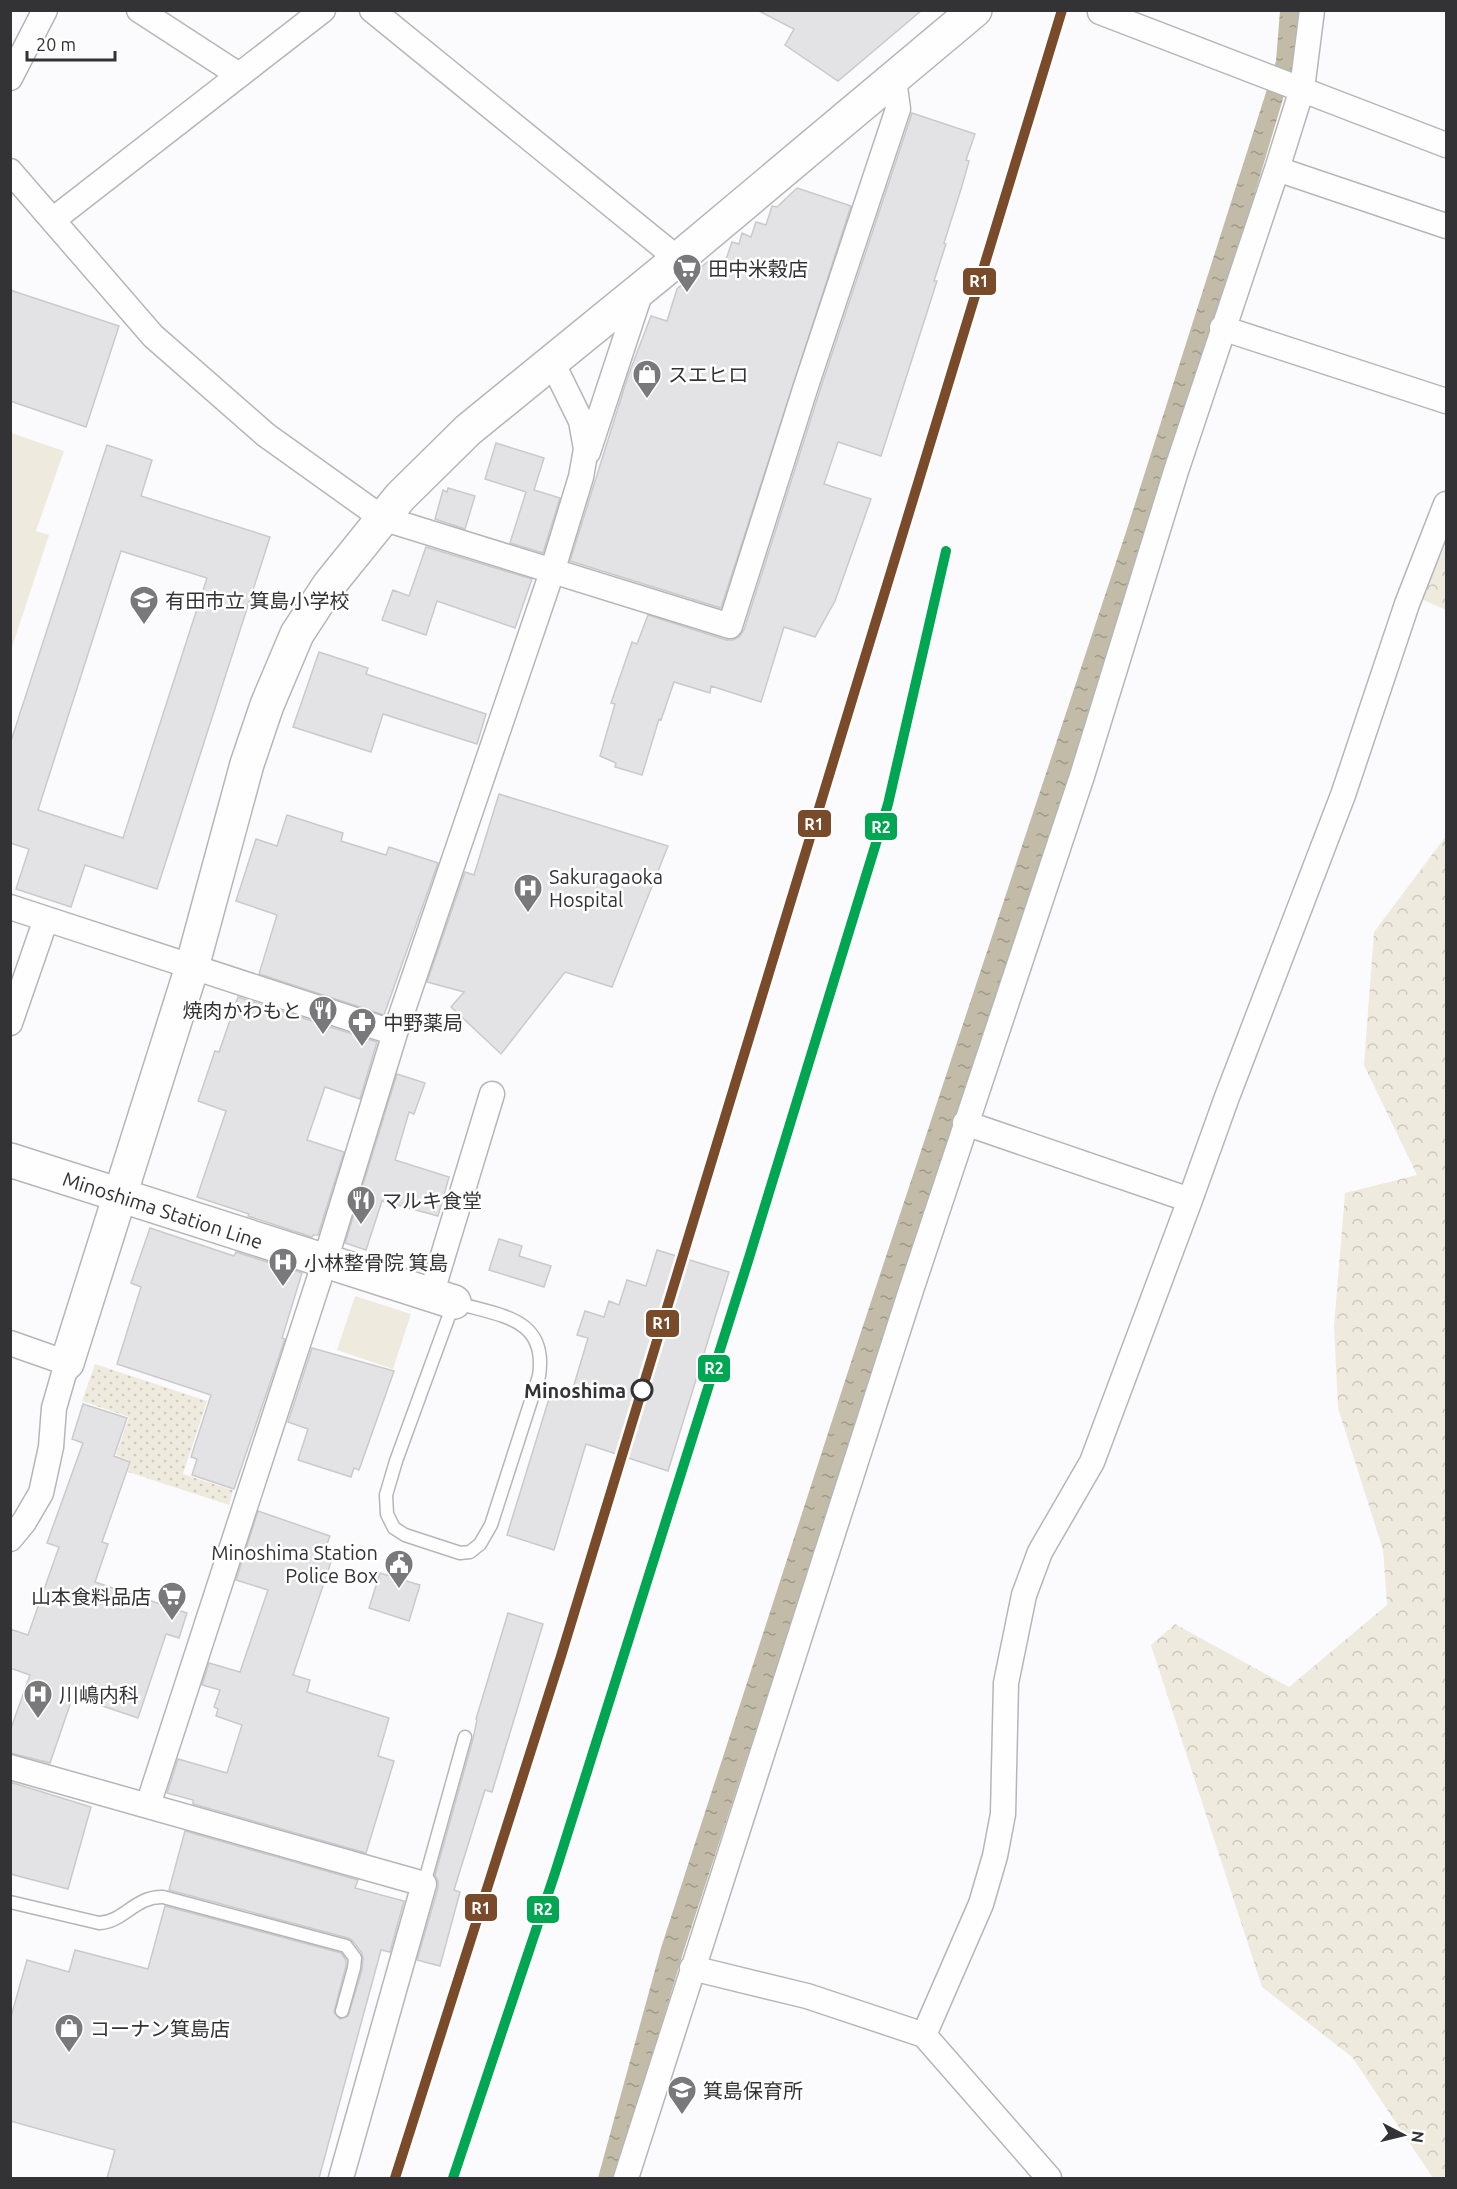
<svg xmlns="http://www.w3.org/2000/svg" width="1457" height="2189" viewBox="0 0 1457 2189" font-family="Ubuntu,'Noto Sans JP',sans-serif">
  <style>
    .grass { fill: url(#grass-dots) }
    .forest { fill: url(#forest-crowns) }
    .park { fill: #eeeade }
    .water { fill: url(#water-ripples) }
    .building { fill: #e3e3e6; stroke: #cacacc; stroke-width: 1.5; fill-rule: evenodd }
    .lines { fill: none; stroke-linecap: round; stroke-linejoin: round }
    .lane-casing { stroke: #b6b6b8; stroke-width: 15 }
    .street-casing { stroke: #b6b6b8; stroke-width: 27 }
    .secondary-casing { stroke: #b6b6b8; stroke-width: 36 }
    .lane { stroke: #fefeff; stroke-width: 12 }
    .street { stroke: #fefeff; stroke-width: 24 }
    .secondary { stroke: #fefeff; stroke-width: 33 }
    .rail-1-casing { stroke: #fff; stroke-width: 15 }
    .rail-2-casing { stroke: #fff; stroke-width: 15 }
    .rail-1 { stroke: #7a4b2a; stroke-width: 10 }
    .rail-2 { stroke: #00a651; stroke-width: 10 }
    .stop-dot { fill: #fff; stroke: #333335; stroke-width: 3 }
    .labels { text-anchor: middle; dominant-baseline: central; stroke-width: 5; stroke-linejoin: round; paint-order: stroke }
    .poi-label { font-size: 20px; fill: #333335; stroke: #fff; text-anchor: start }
    .street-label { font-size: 20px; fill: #333335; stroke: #fff }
    .stop-label { font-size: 20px; font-weight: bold; fill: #333335; stroke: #fff; text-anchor: end }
    .line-badge { stroke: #fff; stroke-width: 2 }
    .badge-label { font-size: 16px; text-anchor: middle; font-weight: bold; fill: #fff }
  </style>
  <defs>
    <pattern id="grass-dots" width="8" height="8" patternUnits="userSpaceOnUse" patternTransform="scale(1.5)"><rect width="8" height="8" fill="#eeeade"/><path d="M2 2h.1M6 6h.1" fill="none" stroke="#cdc9bf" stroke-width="1.8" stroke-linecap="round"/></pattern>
    <pattern id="forest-crowns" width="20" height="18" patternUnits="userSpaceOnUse" patternTransform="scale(1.5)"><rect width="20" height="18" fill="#eeeade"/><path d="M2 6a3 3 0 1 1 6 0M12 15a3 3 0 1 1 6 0" fill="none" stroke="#cdc9bf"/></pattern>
    <pattern id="water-ripples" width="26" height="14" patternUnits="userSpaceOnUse" patternTransform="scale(1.5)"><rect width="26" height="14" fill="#c2bba7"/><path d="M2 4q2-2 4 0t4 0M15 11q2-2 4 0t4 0" fill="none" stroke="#9e9989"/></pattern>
  </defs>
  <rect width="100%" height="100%" fill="#fbfbfe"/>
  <path class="grass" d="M 95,1364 L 207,1401 L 183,1474 L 233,1490 L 229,1505 L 128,1472 L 131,1461 L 116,1455 L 129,1417 L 82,1401 Z"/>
  <path class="forest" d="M 1446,544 L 1446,610 L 1421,599 Z
    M 1446,836 L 1446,2178 L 1433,2178 L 1352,2057 L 1262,1987 L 1151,1645 L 1175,1624 L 1289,1687 L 1387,1605 L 1383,1550 L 1338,1408 L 1334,1326 L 1345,1193 L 1417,1175 L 1364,1065 L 1374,932 Z"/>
  <path class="park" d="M 11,433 L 64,451 L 36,531 L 49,535 L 11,650 Z
    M 355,1296 L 411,1314 L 393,1369 L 337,1350 Z"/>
  <path class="water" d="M 1280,11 L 1303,11 L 1299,45 L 1207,354 L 683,1953 L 616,2178 L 598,2178 L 661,1948 L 855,1350 L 1126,532 L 1276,61 Z"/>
  <path class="building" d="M 757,10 L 922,10 L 838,81 L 785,45 L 794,29 Z
    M 912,113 L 975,134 L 966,160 L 969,161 L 962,186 L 944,243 L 946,244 L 934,281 L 937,281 L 881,456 L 838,442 L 824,484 L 871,499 L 835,601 L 815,637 L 784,627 L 761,702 L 711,686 L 710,693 L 674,682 L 661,720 L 659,719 L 642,775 L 615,767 L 616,763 L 600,756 L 615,704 L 611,703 L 632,642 L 637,644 L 648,615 L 726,640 L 733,640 L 739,637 L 744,630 L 820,390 Z
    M 797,188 L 851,206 L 721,608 L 570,561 L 628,376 L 651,316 L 667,321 L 677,289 L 707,262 L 723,268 L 732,242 L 739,244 L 742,233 L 751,237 L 756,222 L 766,225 L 772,206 L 777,207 Z
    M 10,290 L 119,326 L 86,427 L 10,401 Z
    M 496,443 L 544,458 L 534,490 L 560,498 L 543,553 L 510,543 L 526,492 L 485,479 Z
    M 107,445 L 152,460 L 141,496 L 270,537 L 157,889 L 85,865 L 71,907 L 16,889 L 29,849 L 10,843 L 10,744 ZM 121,551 L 207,578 L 123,838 L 38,810 Z
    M 448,488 L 475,496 L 465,529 L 435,519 L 443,490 L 447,492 Z
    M 426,547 L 532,579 L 515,628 L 437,601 L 426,635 L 382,620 L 393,590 L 409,596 Z
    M 319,652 L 368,668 L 366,674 L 486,714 L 477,744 L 383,714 L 371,752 L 293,727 Z
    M 499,794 L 668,846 L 612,987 L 565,972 L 501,1054 L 451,1007 L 464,992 L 427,982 L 465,872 L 474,875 Z
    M 287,815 L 343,833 L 341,841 L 386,855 L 389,847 L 438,863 L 384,1015 L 259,974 L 277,915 L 236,901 L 256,839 L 277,846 Z
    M 238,997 L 377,1042 L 360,1099 L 325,1087 L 307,1140 L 344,1152 L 318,1235 L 313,1235 L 312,1237 L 248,1216 L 249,1214 L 197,1197 L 226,1111 L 198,1101 L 215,1051 L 219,1052 Z
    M 397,1074 L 425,1083 L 414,1114 L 409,1112 L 395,1160 L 449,1177 L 438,1216 L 382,1201 L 366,1250 L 345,1243 Z
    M 150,1228 L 234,1256 L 236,1252 L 302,1273 L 282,1338 L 285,1339 L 234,1489 L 192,1475 L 197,1459 L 191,1457 L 211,1395 L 117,1364 L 141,1287 L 131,1283 Z
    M 499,1239 L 522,1246 L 519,1256 L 551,1266 L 544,1287 L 489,1270 Z
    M 657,1250 L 729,1272 L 668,1471 L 586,1444 L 554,1550 L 507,1535 L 552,1389 L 571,1395 L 588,1338 L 577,1335 L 585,1311 L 604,1317 L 609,1301 L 619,1305 L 627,1280 L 646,1286 Z
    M 312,1348 L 394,1371 L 359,1470 L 354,1468 L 351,1477 L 298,1460 L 308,1429 L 288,1422 Z
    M 83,1404 L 127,1418 L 114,1456 L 130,1462 L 102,1542 L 108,1544 L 95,1582 L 187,1613 L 179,1638 L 166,1634 L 138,1718 L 73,1696 L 50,1763 L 10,1753 L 10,1731 L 30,1675 L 10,1668 L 10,1629 L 28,1635 L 59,1547 L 47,1543 L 83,1443 L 72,1439 Z
    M 258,1511 L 330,1536 L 323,1555 L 332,1559 L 293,1675 L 310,1680 L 307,1692 L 389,1718 L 378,1756 L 394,1761 L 366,1853 L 193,1804 L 193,1800 L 167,1793 L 178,1759 L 227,1773 L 242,1725 L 216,1716 L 218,1709 L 214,1707 L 220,1690 L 202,1685 L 209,1663 L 240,1672 L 268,1590 L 236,1580 Z
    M 380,1573 L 420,1585 L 409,1621 L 369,1608 Z
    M 508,1613 L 543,1624 L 492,1792 L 485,1790 L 454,1890 L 460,1892 L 440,1966 L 417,1960 L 438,1888 L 438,1881 L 435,1875 L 473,1739 L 477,1720 L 476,1719 Z
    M 10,1782 L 91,1807 L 68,1889 L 10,1874 Z
    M 185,1831 L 358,1880 L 355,1888 L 404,1901 L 390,1952 L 381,1950 L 319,2178 L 107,2178 L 115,2150 L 10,2121 L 10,2020 L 27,1960 L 69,1972 L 75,1950 L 148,1969 L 165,1906 L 341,1953 L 346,1960 L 346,1966 L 334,2012 L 340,2019 L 348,2016 L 362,1970 L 363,1959 L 362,1953 L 353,1941 L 348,1938 L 169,1890 Z"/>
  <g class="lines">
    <g class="lane-casing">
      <path id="lane" d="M 454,1302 C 498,1316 548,1316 539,1376 L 491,1525 L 480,1544 L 470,1552 L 460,1553 L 405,1535 L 394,1528 L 387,1514 L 386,1495 L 396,1461 Z
        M 424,1884 L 465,1737
        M 10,1902 L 99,1923 C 124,1922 135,1896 163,1897 L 346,1946 L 355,1958 L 354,1968 L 342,2011"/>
    </g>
    <g class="street-casing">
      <path id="street" d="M 139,10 L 239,75
        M 372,10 L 678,259
        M 1100,12 L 1446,145
        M 10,78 L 45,10
        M 1277,169 L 1446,226
        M 10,171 L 153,336 L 266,435 L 382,518 L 730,626 L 806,386 L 898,109 L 894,80
        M 54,219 L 323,10
        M 1222,328 L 1446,401
        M 588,452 L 642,288
        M 10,907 L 395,1033
        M 10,1023 L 46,919
        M 1190,1200 L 1227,1097 L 1343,795 L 1407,604 L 1446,504
        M 431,1295 L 492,1094
        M 10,1343 L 67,1363 L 54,1408 L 51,1447 L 41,1493 L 24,1522 L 10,1539
        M 10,1767 L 424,1884 L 341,2178
        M 148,1805 L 325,1261 L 395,1033 L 552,572 L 581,477 L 586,449 L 581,421 L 552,362
        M 692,1968 L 807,1996 L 924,2035 L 1049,2178
        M 924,2035 L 981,1904 L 995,1856 L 1003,1814 L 1006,1683 L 1024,1595 L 1040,1552 L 1092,1462 L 1190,1200 L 965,1123
        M 626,2178 L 911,1290 L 1082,776 L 1176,471 L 1277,169 L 1302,89 L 1312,10"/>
    </g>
    <g class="secondary-casing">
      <path id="secondary" d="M 10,1160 L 454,1302
        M 67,1363 L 192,967 L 247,764 L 267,705 L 297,634 L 329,585 L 400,497 L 468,430 L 678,259 L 975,10"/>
    </g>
    <use href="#lane" class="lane"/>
    <use href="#street" class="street"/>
    <use href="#secondary" class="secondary"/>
    <g class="rail-1-casing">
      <path id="rail-1" d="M 395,2178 L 561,1656 L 1062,10"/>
    </g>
    <g class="rail-2-casing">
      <path id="rail-2" d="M 453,2178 L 555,1873 L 748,1261 L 888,804 L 946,551"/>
    </g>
    <use href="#rail-1" class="rail-1"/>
    <use href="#rail-2" class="rail-2"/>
  </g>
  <defs>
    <g id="supermarket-pin" transform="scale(1.5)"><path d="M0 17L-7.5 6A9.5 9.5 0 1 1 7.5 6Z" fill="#79797b" stroke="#fff"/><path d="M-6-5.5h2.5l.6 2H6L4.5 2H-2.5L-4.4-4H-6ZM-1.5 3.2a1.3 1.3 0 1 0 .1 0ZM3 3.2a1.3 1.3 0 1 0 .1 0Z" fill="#fff"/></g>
    <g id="shop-pin" transform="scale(1.5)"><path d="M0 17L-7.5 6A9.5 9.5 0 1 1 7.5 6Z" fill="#79797b" stroke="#fff"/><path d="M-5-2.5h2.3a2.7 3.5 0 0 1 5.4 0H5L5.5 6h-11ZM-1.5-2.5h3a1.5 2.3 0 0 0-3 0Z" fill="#fff"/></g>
    <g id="school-pin" transform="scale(1.5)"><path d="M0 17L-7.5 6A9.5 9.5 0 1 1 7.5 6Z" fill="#79797b" stroke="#fff"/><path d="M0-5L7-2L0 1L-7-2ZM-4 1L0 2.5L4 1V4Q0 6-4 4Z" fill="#fff"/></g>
    <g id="hospital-pin" transform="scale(1.5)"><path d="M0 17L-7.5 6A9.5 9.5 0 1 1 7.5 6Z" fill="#79797b" stroke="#fff"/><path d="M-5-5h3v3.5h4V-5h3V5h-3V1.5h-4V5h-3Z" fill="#fff"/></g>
    <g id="restaurant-pin" transform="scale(1.5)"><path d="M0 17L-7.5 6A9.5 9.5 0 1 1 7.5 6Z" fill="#79797b" stroke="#fff"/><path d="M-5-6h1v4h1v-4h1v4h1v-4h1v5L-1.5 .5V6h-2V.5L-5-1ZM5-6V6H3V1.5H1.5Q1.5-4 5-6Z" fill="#fff"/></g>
    <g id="pharmacy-pin" transform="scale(1.5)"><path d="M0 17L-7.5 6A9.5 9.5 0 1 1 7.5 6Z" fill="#79797b" stroke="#fff"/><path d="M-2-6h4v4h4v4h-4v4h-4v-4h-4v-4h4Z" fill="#fff"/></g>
    <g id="civic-pin" transform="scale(1.5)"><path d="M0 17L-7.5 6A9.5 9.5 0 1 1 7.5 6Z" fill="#79797b" stroke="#fff"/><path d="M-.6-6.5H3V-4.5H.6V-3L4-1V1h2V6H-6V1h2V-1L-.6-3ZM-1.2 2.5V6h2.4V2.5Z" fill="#fff"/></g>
  </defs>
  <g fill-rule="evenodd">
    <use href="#supermarket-pin" x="687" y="268"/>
    <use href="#shop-pin" x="647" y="374"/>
    <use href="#school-pin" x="144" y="600"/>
    <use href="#hospital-pin" x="528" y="888"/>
    <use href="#restaurant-pin" x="323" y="1010"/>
    <use href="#pharmacy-pin" x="362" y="1022"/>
    <use href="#restaurant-pin" x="361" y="1200"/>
    <use href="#hospital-pin" x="283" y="1262"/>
    <use href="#civic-pin" x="399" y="1564"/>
    <use href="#supermarket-pin" x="172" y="1596"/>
    <use href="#hospital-pin" x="38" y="1694"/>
    <use href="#shop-pin" x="69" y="2028"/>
    <use href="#school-pin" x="682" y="2090"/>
  </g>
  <circle class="stop-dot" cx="642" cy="1390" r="10"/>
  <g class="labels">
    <g class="poi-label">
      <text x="708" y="268">田中米穀店</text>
      <text x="668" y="374">スエヒロ</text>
      <text x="165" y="600">有田市立 箕島小学校</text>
      <text x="549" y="876">Sakuragaoka<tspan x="549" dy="23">Hospital</tspan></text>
      <text x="302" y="1010" text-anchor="end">焼肉かわもと</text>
      <text x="383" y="1022">中野薬局</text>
      <text x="382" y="1200">マルキ食堂</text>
      <text x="304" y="1262">小林整骨院 箕島</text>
      <text x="378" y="1552" text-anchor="end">Minoshima Station<tspan x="378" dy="23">Police Box</tspan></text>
      <text x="151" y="1596" text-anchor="end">山本食料品店</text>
      <text x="59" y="1694">川嶋内科</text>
      <text x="90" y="2028">コーナン箕島店</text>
      <text x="703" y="2090">箕島保育所</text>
    </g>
    <g class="street-label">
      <text transform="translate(163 1210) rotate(18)">Minoshima Station Line</text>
    </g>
    <g class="stop-label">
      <text x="626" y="1390">Minoshima</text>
    </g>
  </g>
  <g class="line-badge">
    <rect x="962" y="267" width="35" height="29" rx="6" fill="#7a4b2a"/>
    <rect x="797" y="809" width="35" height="29" rx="6" fill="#7a4b2a"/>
    <rect x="864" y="812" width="34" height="29" rx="6" fill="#00a651"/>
    <rect x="645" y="1309" width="35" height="29" rx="6" fill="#7a4b2a"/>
    <rect x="697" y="1354" width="34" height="29" rx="6" fill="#00a651"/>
    <rect x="464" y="1893" width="34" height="29" rx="6" fill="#7a4b2a"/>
    <rect x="526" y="1895" width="34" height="29" rx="6" fill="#00a651"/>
  </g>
  <g class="badge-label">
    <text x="979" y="287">R1</text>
    <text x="814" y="830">R1</text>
    <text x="881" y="833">R2</text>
    <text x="662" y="1329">R1</text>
    <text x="714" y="1374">R2</text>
    <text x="481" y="1914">R1</text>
    <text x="543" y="1915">R2</text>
  </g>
  <rect width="1457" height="2189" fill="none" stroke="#333335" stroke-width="24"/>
  <g transform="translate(1403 2135) rotate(97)" stroke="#ffffff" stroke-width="4.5" paint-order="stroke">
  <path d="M0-4.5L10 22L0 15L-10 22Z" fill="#333335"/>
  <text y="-9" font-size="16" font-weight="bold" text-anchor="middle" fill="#333335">N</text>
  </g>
  <path d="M27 51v9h88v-9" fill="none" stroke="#333335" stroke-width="3"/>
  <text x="36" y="51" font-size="18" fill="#333335" stroke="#ffffff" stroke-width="4.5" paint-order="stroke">20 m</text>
</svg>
